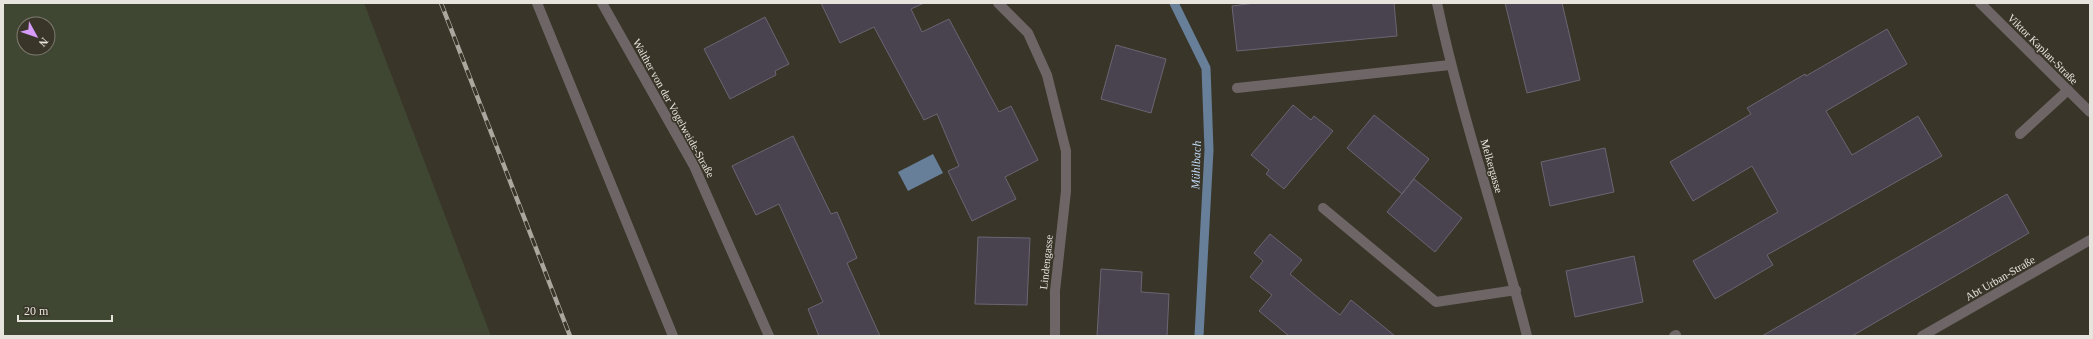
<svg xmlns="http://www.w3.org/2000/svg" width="2093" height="339" viewBox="0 0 2093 339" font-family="'Times New Roman',serif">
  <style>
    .green { fill: #3f4732; fill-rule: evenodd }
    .water { fill: #677f98 }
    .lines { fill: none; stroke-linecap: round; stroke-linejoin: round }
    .stream { stroke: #677f98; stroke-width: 9 }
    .building { fill: #48434f; stroke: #6a6572 }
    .lane { stroke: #6e6666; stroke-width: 10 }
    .street { stroke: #6e6666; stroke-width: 10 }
    .rail-casing { stroke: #aba79e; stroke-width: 4.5 }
    .rail { stroke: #393529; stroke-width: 3; stroke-dasharray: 9; stroke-linecap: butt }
    .labels { text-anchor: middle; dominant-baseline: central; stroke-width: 3.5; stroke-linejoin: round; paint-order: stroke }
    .street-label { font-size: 11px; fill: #e7e4dd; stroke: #393529 }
    .water-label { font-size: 12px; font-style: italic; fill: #c1daf5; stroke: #393529 }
  </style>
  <rect width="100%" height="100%" fill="#393529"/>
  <path class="green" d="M 3,3 L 364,3 L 491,336 L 3,336 ZM 24,24 L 48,24 L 48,48 L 24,48 Z"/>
  <path class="water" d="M 933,154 L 943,173 L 908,191 L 898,172 Z"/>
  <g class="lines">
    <path class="stream" d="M 1174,3 L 1206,68 L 1209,150 L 1199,336"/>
  </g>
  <path class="building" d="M 821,3 L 924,3 L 911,9 L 922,32 L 949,19 L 999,112 L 1011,106 L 1038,160 L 1005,177 L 1016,199 L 972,221 L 948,171 L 959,166 L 937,114 L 924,120 L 874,27 L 840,43 Z
    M 1255,3 L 1394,3 L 1397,36 L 1237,51 L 1232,6 Z
    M 1505,3 L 1562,3 L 1580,80 L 1527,93 Z
    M 765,17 L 789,64 L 775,71 L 776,75 L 730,99 L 704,49 Z
    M 1887,29 L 1907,64 L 1826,111 L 1852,155 L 1918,116 L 1942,156 L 1767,255 L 1773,265 L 1715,299 L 1693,261 L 1778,212 L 1752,166 L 1693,201 L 1670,162 L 1751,114 L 1747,108 L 1805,74 L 1806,76 Z
    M 1116,45 L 1166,59 L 1151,113 L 1101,99 Z
    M 1293,105 L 1311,120 L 1314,116 L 1333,131 L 1284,189 L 1266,174 L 1269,170 L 1251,155 Z
    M 1374,115 L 1429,159 L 1402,194 L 1347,148 Z
    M 793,136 L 831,214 L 837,212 L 857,258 L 847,263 L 880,336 L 819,336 L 808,309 L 823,302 L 779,204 L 756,215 L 732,166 Z
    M 1605,148 L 1614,192 L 1550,206 L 1541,162 Z
    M 1414,179 L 1462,218 L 1435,252 L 1387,212 Z
    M 2007,194 L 2029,233 L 1852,336 L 1762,336 Z
    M 1270,234 L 1302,260 L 1290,274 L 1315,295 L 1340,315 L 1351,300 L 1395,336 L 1289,336 L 1259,311 L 1272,295 L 1250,277 L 1263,261 L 1254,253 Z
    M 978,237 L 1030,238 L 1027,305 L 975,304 Z
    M 1634,256 L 1643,302 L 1575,317 L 1566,271 Z
    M 1101,269 L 1142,272 L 1141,292 L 1169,294 L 1167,336 L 1097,336 Z"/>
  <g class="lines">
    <path class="lane" d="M 1237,88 L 1450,65
      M 2020,134 L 2068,90
      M 1323,208 L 1436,302 L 1516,290
      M 1674,336 L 1676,335"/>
    <path class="street" d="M 537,3 L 673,336
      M 602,3 L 694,166 L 769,336
      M 998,3 L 1028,33 L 1047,75 L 1066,151 L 1066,191 L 1055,291 L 1055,336
      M 1437,3 C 1461,116 1499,224 1527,336
      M 1980,3 L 2090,112
      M 1922,336 L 2090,240"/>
    <g class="rail-casing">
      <path id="rail" d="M 441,3 L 570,336"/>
    </g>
    <use href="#rail" class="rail"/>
  </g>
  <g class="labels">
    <g class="street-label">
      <text transform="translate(2043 49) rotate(45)">Viktor Kaplan-Straße</text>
      <text transform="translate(674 108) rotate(61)">Walther von der Vogelweide-Straße</text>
      <text transform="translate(1492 166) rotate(74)">Melkergasse</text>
      <text transform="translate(1046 262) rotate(-84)">Lindengasse</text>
      <text transform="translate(2000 278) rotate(-30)">Abt Urban-Straße</text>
    </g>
    <g class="water-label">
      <text transform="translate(1196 165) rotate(-88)">Mühlbach</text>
    </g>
  </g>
  <rect width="2093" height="339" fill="none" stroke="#e7e4dd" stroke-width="8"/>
  <g transform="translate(36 36) rotate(130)"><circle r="19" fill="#393529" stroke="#7f7b71"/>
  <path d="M0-3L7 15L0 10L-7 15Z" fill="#d79bf9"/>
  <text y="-6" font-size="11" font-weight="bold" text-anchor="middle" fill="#e7e4dd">N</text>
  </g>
  <path d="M18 315v6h94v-6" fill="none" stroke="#e7e4dd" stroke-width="2"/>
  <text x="24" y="315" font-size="12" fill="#e7e4dd" stroke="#393529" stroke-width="3" paint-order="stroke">20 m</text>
</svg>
